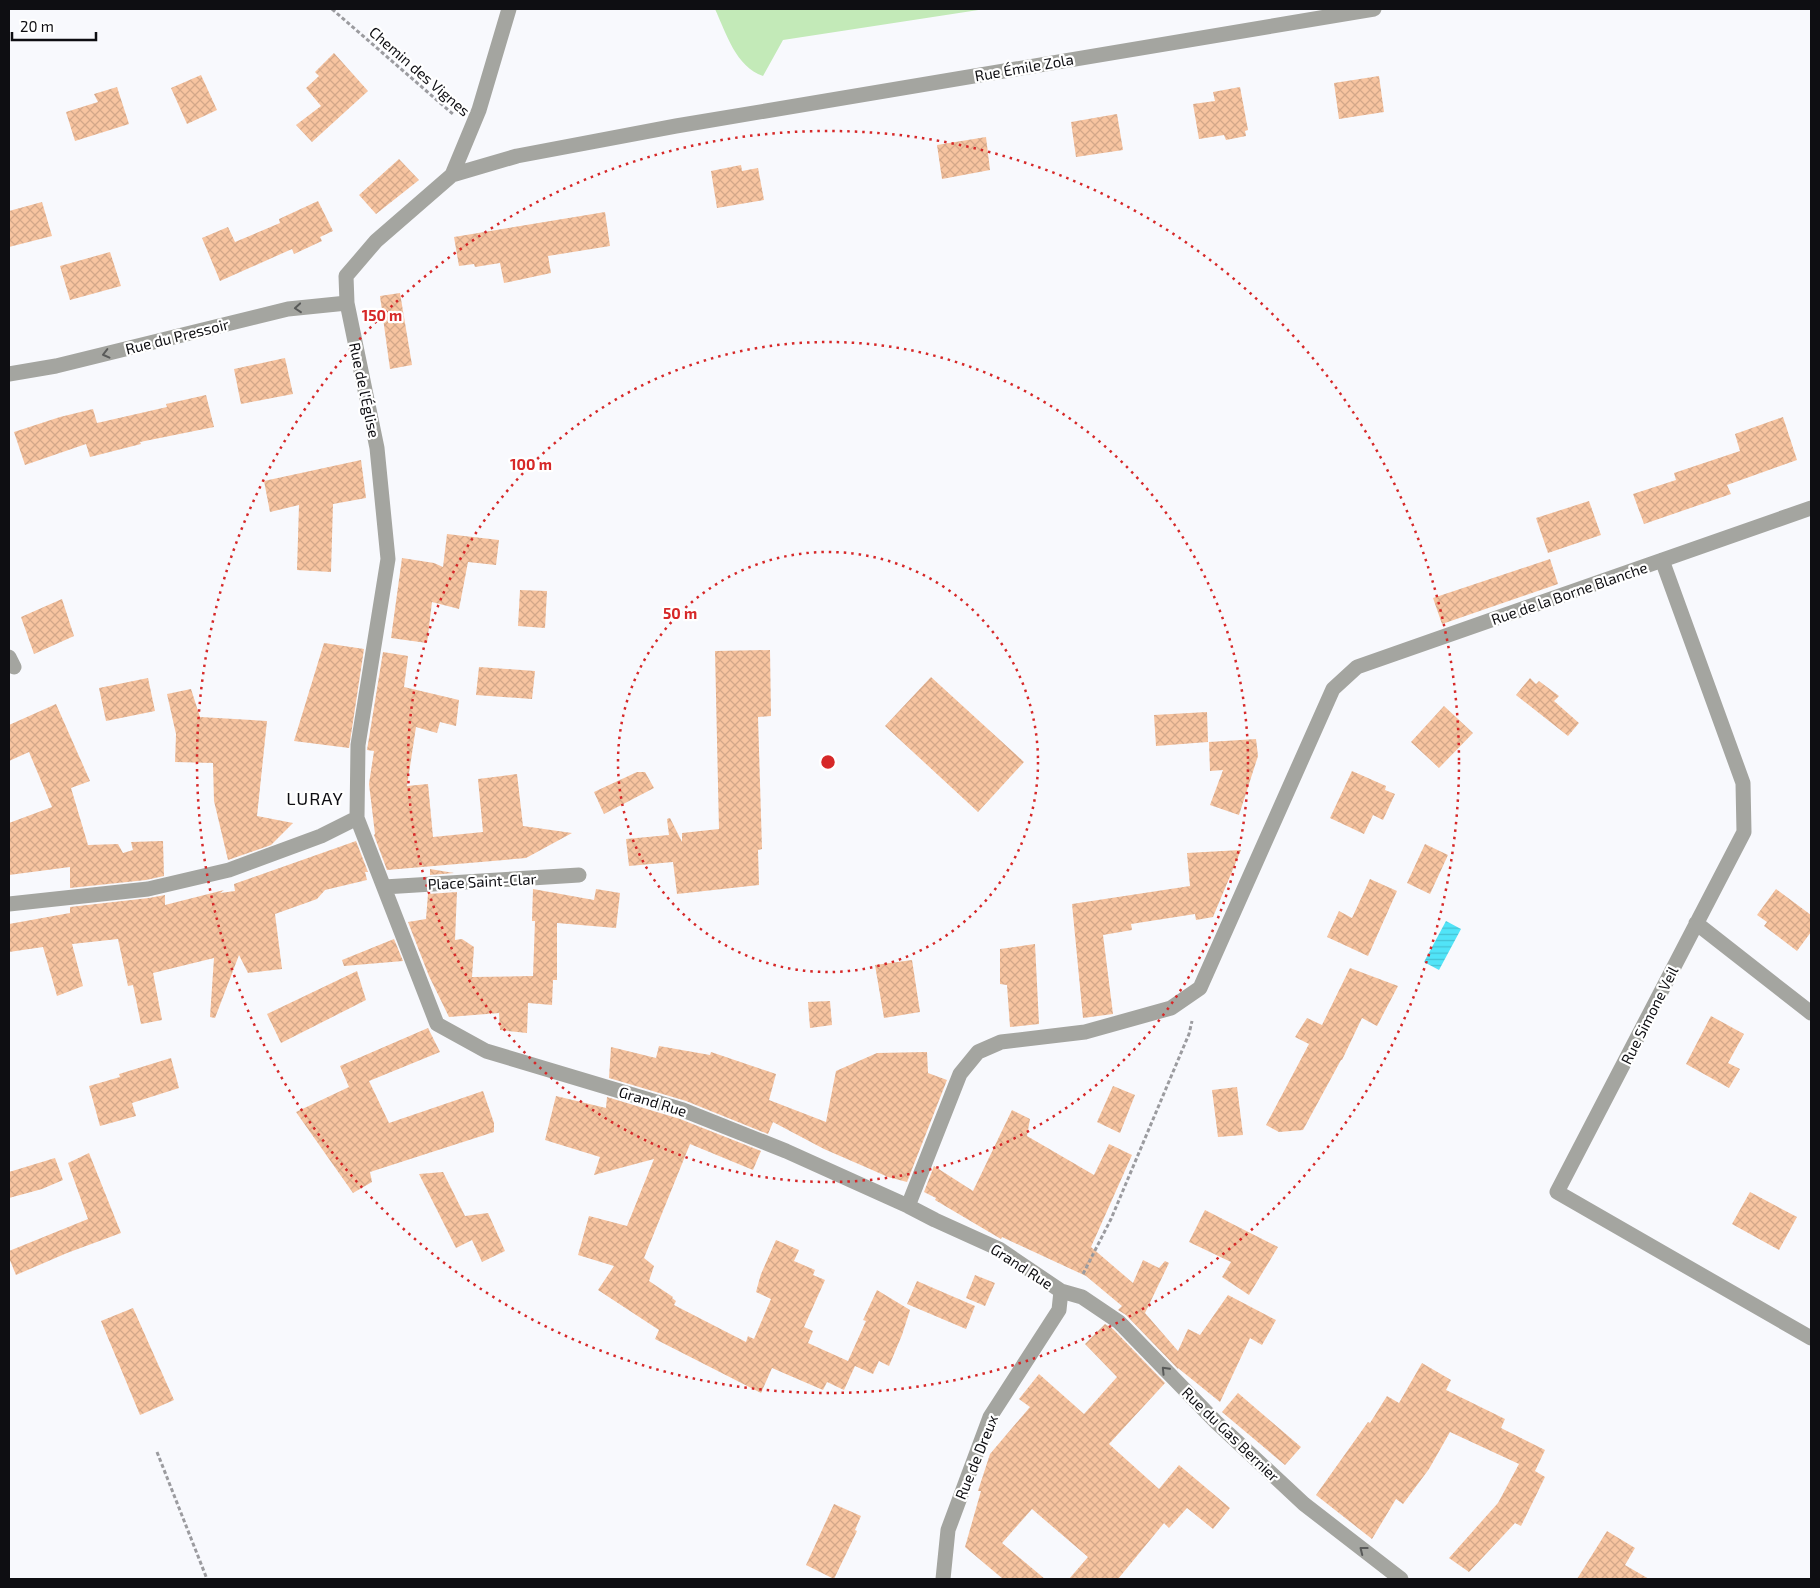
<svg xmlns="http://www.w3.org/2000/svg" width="1820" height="1588" viewBox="0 0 1820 1588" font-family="'Exo 2',sans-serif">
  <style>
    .green { fill: #c3eab8 }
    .water { fill: url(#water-rules) }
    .building { fill: url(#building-cross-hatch) }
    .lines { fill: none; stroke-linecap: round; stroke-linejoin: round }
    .path { stroke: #9b9b9f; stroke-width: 3; stroke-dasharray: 4 2.5; stroke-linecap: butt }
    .minor { stroke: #a4a5a0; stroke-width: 15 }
    .oneway { stroke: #595a59 }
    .ring { fill: none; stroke: #d62828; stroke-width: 2.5; stroke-dasharray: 2.5 5 }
    .labels { text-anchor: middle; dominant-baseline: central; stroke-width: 4.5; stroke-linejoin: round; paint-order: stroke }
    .street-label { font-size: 15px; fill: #0e0e12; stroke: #fff }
    .quarter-label { font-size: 18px; letter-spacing: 1px; fill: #0e0e12; stroke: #fff }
    .centre { fill: #d62828; stroke: #fff; stroke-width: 2.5 }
    .ring-label { font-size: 15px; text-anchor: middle; font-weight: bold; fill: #d62828; stroke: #fff; stroke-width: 4.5; stroke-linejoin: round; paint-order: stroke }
  </style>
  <defs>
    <pattern id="water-rules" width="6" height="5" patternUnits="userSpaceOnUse" patternTransform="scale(1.25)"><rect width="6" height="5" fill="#51e4f8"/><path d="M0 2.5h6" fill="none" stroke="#45c2d4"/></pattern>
    <pattern id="building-cross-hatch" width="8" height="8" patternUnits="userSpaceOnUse" patternTransform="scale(1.25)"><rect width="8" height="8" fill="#f7c4a0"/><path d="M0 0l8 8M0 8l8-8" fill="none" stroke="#d3a789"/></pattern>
  </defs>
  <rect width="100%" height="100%" fill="#f8f9fd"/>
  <path class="green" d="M 715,9 L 985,9 L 783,40 L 763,76 C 736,67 726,33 715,9 Z"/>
  <path class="water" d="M 1446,921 L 1461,929 L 1439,970 L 1424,962 Z"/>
  <path class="building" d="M 334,53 L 368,91 L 312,142 L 296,125 L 321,106 L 306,88 L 319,76 L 315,72 Z
    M 201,75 L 217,110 L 187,124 L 171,88 Z
    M 1379,76 L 1384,112 L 1339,119 L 1334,83 Z
    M 117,87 L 129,124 L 75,141 L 66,112 L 98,102 L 94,94 Z
    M 1240,87 L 1248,130 L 1245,131 L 1246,136 L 1226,140 L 1224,135 L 1199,139 L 1193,104 L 1215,101 L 1213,92 Z
    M 1117,114 L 1123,150 L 1076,157 L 1071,122 Z
    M 986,137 L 990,170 L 942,179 L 937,145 Z
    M 399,159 L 419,180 L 376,214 L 359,195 Z
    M 741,165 L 742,171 L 758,168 L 764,200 L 717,208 L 711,171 Z
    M 318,201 L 333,231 L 320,237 L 322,241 L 294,254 L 292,249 L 220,281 L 202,238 L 228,227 L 235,242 L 280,223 L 279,219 Z
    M 42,202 L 52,236 L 9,247 L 9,211 Z
    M 605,212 L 610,246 L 548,256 L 551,273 L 504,283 L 500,263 L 475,267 L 474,264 L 459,266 L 454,237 Z
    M 110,252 L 121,286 L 70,300 L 60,266 Z
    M 400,293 L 412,365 L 390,369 L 380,296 Z
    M 285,358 L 293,394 L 241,404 L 234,369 Z
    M 206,395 L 214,427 L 140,442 L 141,444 L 90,457 L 86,444 L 25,465 L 14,432 L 60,417 L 93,409 L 97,423 L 167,407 L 166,404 Z
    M 1783,417 L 1797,460 L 1727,485 L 1731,494 L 1644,524 L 1633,494 L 1676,480 L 1674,473 L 1740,451 L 1735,434 Z
    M 361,460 L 366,498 L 333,504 L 331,572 L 297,570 L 299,505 L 270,512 L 264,481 Z
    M 1589,501 L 1601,535 L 1548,553 L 1536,518 Z
    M 447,534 L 499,540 L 496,565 L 468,562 L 459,609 L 432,602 L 427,643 L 391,638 L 402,558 L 434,563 L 443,567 Z
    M 1550,559 L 1558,584 L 1442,624 L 1433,598 Z
    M 520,590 L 547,591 L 545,628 L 518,626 Z
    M 62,599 L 74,636 L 34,654 L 21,617 Z
    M 324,643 L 364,649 L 349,748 L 294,741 Z
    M 770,650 L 771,716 L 758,717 L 762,849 L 758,850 L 759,885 L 677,894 L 673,862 L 629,866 L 626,839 L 669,835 L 667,819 L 670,818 L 682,842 L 682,833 L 719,829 L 715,651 Z
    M 383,652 L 408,656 L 404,687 L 459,700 L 456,726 L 440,722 L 437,733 L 416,727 L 407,786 L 428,784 L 433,837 L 483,832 L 478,779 L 517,774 L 523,826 L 572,833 L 526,858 L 387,870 L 374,835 L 375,834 L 369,784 L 374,751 L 367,750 Z
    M 479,667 L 535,671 L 532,699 L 476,695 Z
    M 931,677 L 1024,762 L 978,812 L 885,726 Z
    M 148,678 L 155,711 L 106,721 L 99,688 Z
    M 1530,678 L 1536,684 L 1539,681 L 1559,696 L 1554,701 L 1579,723 L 1568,736 L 1516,695 Z
    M 191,689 L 200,717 L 267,721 L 257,816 L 293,823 L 271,845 L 228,860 L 214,801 L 213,763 L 175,762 L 176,734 L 167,694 Z
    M 56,704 L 90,781 L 71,788 L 88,845 L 118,844 L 123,853 L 133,850 L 131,842 L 163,841 L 164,876 L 146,880 L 70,888 L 70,867 L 9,875 L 9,823 L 52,807 L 29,752 L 9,761 L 9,725 Z
    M 1444,706 L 1473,733 L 1439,768 L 1411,742 Z
    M 1207,712 L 1208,742 L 1156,746 L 1154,715 Z
    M 1256,739 L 1258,756 L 1239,815 L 1210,805 L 1223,770 L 1210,771 L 1209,742 Z
    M 1352,771 L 1386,786 L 1385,790 L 1395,794 L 1383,820 L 1373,815 L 1364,834 L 1330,818 Z
    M 637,772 L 645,772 L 654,788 L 604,814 L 594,792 Z
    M 356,841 L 368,872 L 365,872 L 367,880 L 325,890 L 317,899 L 275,914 L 282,969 L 248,973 L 239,955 L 215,1018 L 210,1017 L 214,958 L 153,973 L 162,1020 L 141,1024 L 133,985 L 128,986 L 118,939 L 72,944 L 83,986 L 57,996 L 43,947 L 9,952 L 9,924 L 70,913 L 70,907 L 149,898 L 165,895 L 165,905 L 224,890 L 220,893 L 235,891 L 234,884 Z
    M 1425,844 L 1448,855 L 1430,894 L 1407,883 Z
    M 1241,850 L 1213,917 L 1196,920 L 1195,914 L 1131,924 L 1132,930 L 1103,935 L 1113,1014 L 1083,1018 L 1072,904 L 1190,886 L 1187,853 Z
    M 430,869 L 454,873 L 430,875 Z
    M 1370,879 L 1397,891 L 1368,956 L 1327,937 L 1339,911 L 1352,918 Z
    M 533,889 L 594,900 L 596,889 L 620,893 L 616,928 L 557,923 L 557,980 L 553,980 L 552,1005 L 528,1003 L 527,1033 L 500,1030 L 499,1013 L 449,1017 L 429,976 L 408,922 L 426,919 L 428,894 L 457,892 L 455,940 L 462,939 L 474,947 L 472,977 L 533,976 L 535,921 L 532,921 Z
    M 1776,889 L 1811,915 L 1811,932 L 1797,951 L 1764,926 L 1767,922 L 1757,915 Z
    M 394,939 L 403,961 L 344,966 L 342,960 Z
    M 1035,944 L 1039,1024 L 1010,1027 L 1007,985 L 1000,984 L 1000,949 Z
    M 912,960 L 920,1012 L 884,1018 L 875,965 Z
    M 1350,968 L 1398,986 L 1377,1026 L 1362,1018 L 1342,1060 L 1341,1060 L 1303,1130 L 1279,1132 L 1266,1125 L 1309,1044 L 1295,1037 L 1307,1018 L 1322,1025 Z
    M 357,971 L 366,1000 L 281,1043 L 267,1014 Z
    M 830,1001 L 832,1025 L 810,1028 L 808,1002 Z
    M 1711,1016 L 1744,1034 L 1728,1063 L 1740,1069 L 1729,1088 L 1686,1064 Z
    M 428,1028 L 440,1052 L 369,1081 L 389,1123 L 483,1091 L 494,1123 L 494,1132 L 370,1172 L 372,1182 L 353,1193 L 296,1112 L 349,1087 L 340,1066 Z
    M 659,1046 L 710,1055 L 711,1052 L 776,1074 L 769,1100 L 826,1122 L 836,1071 L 877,1053 L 927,1052 L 928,1073 L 947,1080 L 907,1182 L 888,1177 L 870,1169 L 824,1149 L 773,1122 L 768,1134 L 686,1101 L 609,1078 L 611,1047 L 656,1058 Z
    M 171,1058 L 179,1088 L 132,1103 L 136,1116 L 100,1126 L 89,1086 L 120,1077 L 119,1074 Z
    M 1113,1086 L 1135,1095 L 1120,1133 L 1097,1122 Z
    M 1237,1087 L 1243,1135 L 1218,1137 L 1212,1090 Z
    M 556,1096 L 606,1108 L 607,1097 L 680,1119 L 761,1151 L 753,1170 L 690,1144 L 644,1258 L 654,1266 L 649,1281 L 673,1297 L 672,1298 L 676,1301 L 674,1305 L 746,1342 L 748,1336 L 754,1339 L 771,1299 L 756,1292 L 761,1274 L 776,1240 L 799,1250 L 794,1261 L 815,1270 L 813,1275 L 825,1280 L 804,1327 L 813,1331 L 808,1343 L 848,1361 L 866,1321 L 863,1320 L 877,1290 L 910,1310 L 902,1335 L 889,1366 L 879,1361 L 873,1374 L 855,1366 L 844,1390 L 827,1382 L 823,1390 L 772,1368 L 761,1393 L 655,1339 L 659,1330 L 598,1290 L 614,1266 L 578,1255 L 589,1216 L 627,1226 L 654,1159 L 594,1175 L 600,1157 L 545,1140 Z
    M 1012,1110 L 1030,1119 L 1027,1136 L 1094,1175 L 1109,1144 L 1132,1155 L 1091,1247 L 1133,1283 L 1143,1260 L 1159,1268 L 1165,1261 L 1169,1263 L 1145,1313 L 1178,1351 L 1188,1329 L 1200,1335 L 1228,1295 L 1276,1320 L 1262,1345 L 1250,1338 L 1220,1402 L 1178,1368 L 1178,1369 L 1126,1315 L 1118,1310 L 1122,1306 L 1086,1276 L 1002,1237 L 1001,1239 L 935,1200 L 936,1198 L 924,1192 L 934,1166 L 973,1191 Z
    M 89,1153 L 121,1233 L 67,1253 L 16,1275 L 9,1258 L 9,1251 L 88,1219 L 68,1163 Z
    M 55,1158 L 63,1180 L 42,1189 L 9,1198 L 9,1172 Z
    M 443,1172 L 465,1216 L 488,1213 L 505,1251 L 482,1262 L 472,1240 L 456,1248 L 419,1174 Z
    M 1750,1192 L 1797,1217 L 1779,1250 L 1732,1224 Z
    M 1205,1210 L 1278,1247 L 1249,1295 L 1222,1277 L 1231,1262 L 1189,1242 Z
    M 975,1275 L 995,1283 L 985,1306 L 966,1298 Z
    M 917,1281 L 975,1306 L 966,1329 L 907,1304 Z
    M 133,1308 L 174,1400 L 140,1415 L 101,1321 Z
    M 1105,1324 L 1113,1329 L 1165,1383 L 1109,1444 L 1159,1489 L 1179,1465 L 1230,1508 L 1213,1529 L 1187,1508 L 1169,1528 L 1164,1523 L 1118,1579 L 1069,1579 L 1088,1557 L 1032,1509 L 1002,1543 L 1045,1579 L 1003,1579 L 965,1547 L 981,1491 L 978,1491 L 990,1454 L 1030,1407 L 1019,1399 L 1039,1374 L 1084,1414 L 1117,1377 L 1085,1344 Z
    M 1422,1363 L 1451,1380 L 1446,1390 L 1505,1419 L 1501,1428 L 1545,1450 L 1535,1471 L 1545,1477 L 1521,1526 L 1515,1523 L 1469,1572 L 1449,1558 L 1498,1503 L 1519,1464 L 1450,1432 L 1429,1469 L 1403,1504 L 1396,1499 L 1372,1539 L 1316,1495 L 1368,1422 L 1370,1423 L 1387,1396 L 1399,1403 Z
    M 1238,1393 L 1301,1447 L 1285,1465 L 1222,1412 Z
    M 834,1504 L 861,1516 L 855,1530 L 857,1531 L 834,1579 L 806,1565 Z
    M 1607,1531 L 1635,1548 L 1625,1565 L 1649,1579 L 1577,1579 Z"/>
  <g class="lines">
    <path class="path" d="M 332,9 L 454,115
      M 1083,1274 L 1111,1219 L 1189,1034 L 1192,1021
      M 157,1452 L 207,1579"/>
    <path class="minor" d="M 1374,9 L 676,126 L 517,156 L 452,175 L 376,241 L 346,276 L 347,303 L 377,448 L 388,559 L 358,745 L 357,818 L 437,1024 L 486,1051 L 683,1110 L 786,1151 L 908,1206 L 935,1220 L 999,1249 L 1061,1291 L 1082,1297 L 1119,1322 L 1216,1422 L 1304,1504 L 1401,1579
      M 452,175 L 479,110 L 509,9
      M 9,374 L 56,366 L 288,309 L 347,303
      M 1662,560 L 1743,783 L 1744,832 L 1557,1192 L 1811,1338
      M 9,657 L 14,667
      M 384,887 L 579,875
      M 9,904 L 148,889 L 229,870 L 321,836 L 357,818
      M 1696,923 L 1811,1013
      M 908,1206 L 960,1074 L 978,1052 L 1001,1042 L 1085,1032 L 1171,1008 L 1200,988 L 1333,689 L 1357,667 L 1811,508
      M 943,1579 L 948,1530 L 990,1417 L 1059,1310 L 1061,1291"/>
  </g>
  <defs><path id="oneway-chevron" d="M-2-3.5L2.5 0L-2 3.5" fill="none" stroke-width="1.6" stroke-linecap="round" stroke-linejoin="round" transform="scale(1.25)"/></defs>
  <g class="oneway">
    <use href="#oneway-chevron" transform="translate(298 308) rotate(175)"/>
    <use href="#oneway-chevron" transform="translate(106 354) rotate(166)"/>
    <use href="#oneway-chevron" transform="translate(1165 1370) rotate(-134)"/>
    <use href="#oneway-chevron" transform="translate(1363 1550) rotate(-142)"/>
  </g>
  <g class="ring">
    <circle cx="828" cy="762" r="210"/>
    <circle cx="828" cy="762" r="420"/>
    <circle cx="828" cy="762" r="631"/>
  </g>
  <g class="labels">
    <g class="street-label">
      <text transform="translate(1024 67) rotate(-10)">Rue Émile Zola</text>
      <text transform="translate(420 71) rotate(41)">Chemin des Vignes</text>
      <text transform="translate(177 336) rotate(-14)">Rue du Pressoir</text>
      <text transform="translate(365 390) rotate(78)">Rue de l'Église</text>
      <text transform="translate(1569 593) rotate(-19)">Rue de la Borne Blanche</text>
      <text transform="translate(482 881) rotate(-3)">Place Saint-Clar</text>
      <text transform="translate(1649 1015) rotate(-63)">Rue Simone Veil</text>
      <text transform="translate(653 1101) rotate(17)">Grand Rue</text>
      <text transform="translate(1022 1266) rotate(33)">Grand Rue</text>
      <text transform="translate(1231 1434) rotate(44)">Rue du Gas Bernier</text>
      <text transform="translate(976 1457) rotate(-68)">Rue de Dreux</text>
    </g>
    <g class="quarter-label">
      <text x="315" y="798">LURAY</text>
    </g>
  </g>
  <circle cx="828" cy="762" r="8" class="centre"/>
  <g class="ring-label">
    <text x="382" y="321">150 m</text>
    <text x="531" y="470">100 m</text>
    <text x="680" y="619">50 m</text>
  </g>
  <rect width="1820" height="1588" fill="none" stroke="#0e0e12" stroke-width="20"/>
  <path d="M12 32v8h84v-8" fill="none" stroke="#0e0e12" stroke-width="2.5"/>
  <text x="20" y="32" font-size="15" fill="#0e0e12" stroke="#ffffff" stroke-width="4" paint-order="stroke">20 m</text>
</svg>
